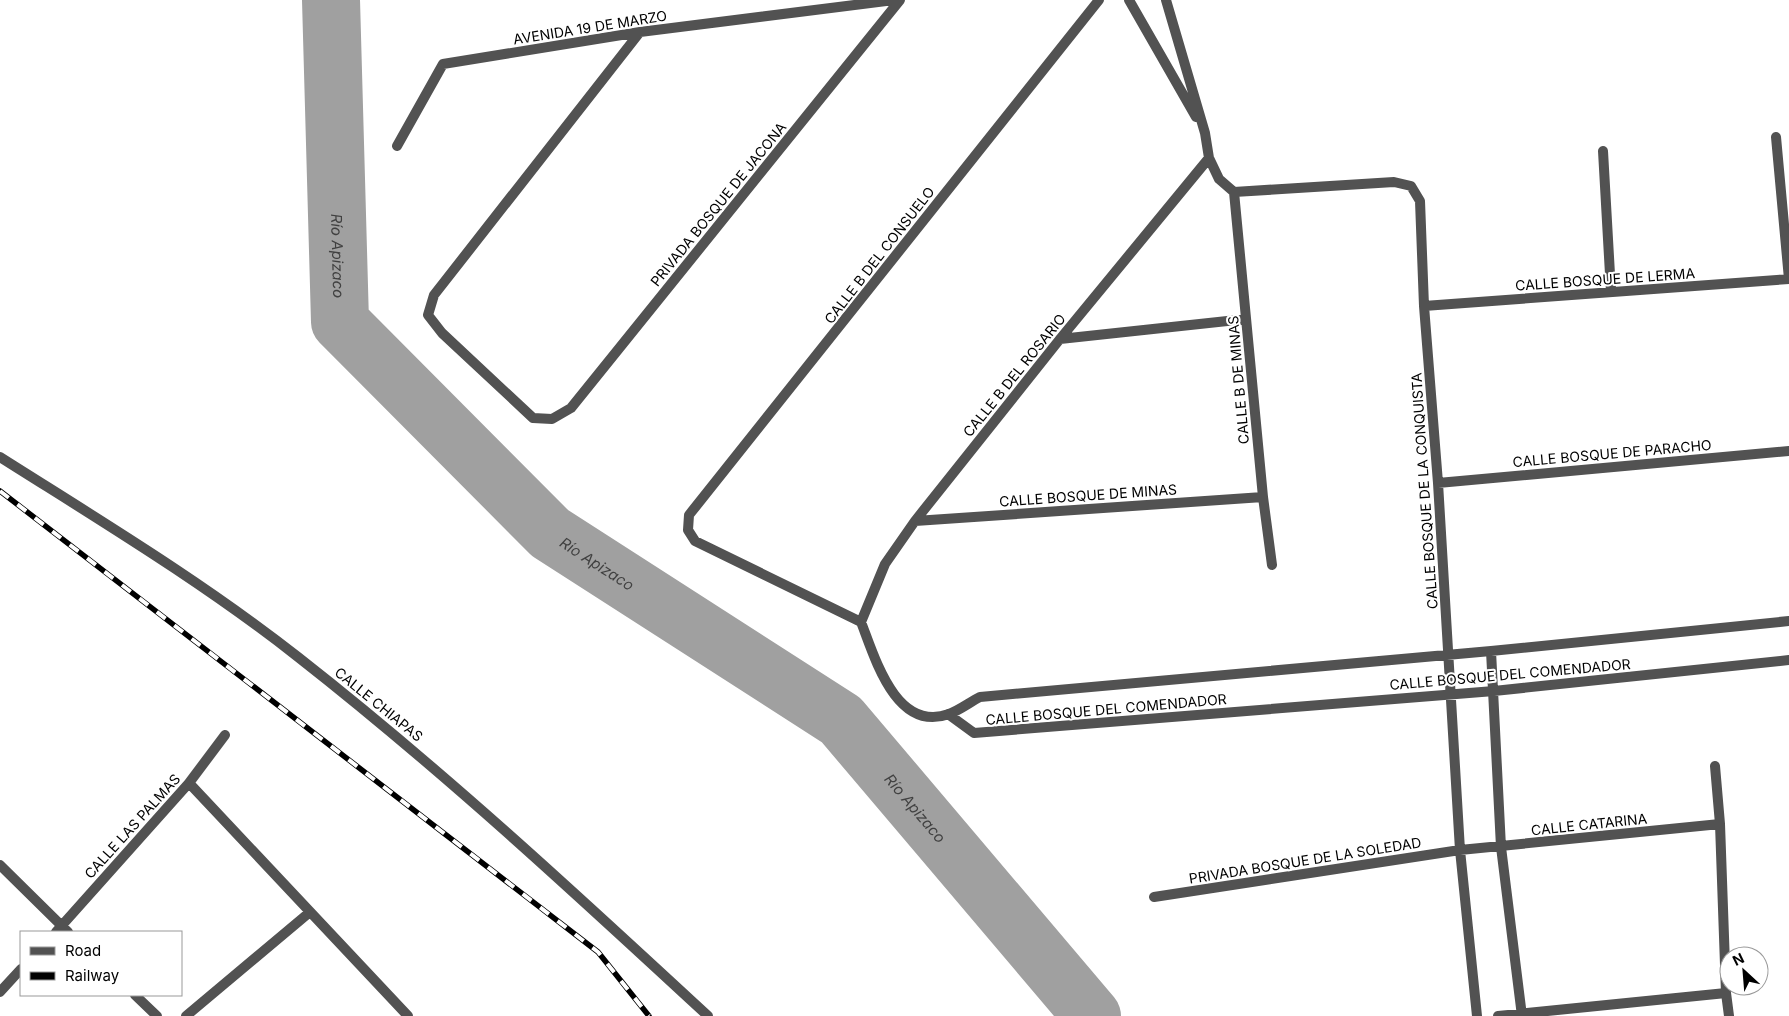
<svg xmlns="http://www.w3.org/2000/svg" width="1789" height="1016" viewBox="0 0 1789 1016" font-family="Inter,sans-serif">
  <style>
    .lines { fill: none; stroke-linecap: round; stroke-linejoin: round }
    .river { stroke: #a0a0a0; stroke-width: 58 }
    .street { stroke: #525252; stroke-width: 10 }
    .rail-casing { stroke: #000; stroke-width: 5.5 }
    .rail { stroke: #fff; stroke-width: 4; stroke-dasharray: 11; stroke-linecap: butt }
    .labels { text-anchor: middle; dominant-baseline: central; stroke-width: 4; stroke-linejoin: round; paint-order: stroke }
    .street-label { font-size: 14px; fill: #000; stroke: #fff }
    .water-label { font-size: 15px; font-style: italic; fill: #414141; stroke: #fff }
  </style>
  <rect width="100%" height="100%" fill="#fff"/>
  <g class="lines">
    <path class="river" id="s1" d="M 331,0 L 340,322 L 550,533 L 841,720 L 1092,1016"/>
    <path class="street" d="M 1099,0 L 689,515 L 688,530 L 695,541 L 861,622 C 875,658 896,733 949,714 C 960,710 970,702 980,697 L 1491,651 L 1789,621
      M 1129,0 L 1196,117
      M 1166,0 L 1205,133 L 1209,158 L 1219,179 L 1234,192 L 1394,182 L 1411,186 L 1420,201 L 1424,306 L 1438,483 L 1460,850 L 1477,1016
      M 640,32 L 434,295 L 428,315 L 442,333 L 533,418 L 552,419 L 571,408 L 900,0
      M 1776,137 L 1789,279
      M 397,146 L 443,64 L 640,32 L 894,0
      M 1603,151 L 1611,292
      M 1234,192 L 1263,497 L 1272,565
      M 1424,306 L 1789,279
      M 1060,339 L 1246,319
      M 0,457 C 101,521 204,583 298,657 C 441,769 574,892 708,1016
      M 1438,483 L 1789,451
      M 915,521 L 1263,497
      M 861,622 L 885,564 L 915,521 L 1060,339 L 1209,158
      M 1491,651 L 1501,847 L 1522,1016
      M 948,714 L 974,733 L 1494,691 L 1789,660
      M 1715,766 L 1720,824 L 1726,993 L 1729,1016
      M 189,783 L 408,1016
      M 0,865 L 68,932
      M 1154,897 L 1460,850 L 1720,824
      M 56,932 L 189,783 L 225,735
      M 0,992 L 21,969
      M 135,995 L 157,1016
      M 186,1016 L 310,912
      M 1498,1016 L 1726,993"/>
    <g class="rail-casing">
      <path id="rail" d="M 0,491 L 598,952 L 649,1016"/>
    </g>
    <use href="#rail" class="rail"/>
  </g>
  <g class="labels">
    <g class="street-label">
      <text transform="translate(590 27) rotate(-9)">AVENIDA 19 DE MARZO</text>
      <text transform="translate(718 204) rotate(-51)">PRIVADA BOSQUE DE JACONA</text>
      <text transform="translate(879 255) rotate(-52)">CALLE B DEL CONSUELO</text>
      <text transform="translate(1605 279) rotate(-4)">CALLE BOSQUE DE LERMA</text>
      <text transform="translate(1014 375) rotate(-51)">CALLE B DEL ROSARIO</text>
      <text transform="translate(1238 380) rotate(-95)">CALLE B DE MINAS</text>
      <text transform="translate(1612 453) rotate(-5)">CALLE BOSQUE DE PARACHO</text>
      <text transform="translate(1424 491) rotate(-94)">CALLE BOSQUE DE LA CONQUISTA</text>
      <text transform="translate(1088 495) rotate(-4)">CALLE BOSQUE DE MINAS</text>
      <text transform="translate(1510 674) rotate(-5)">CALLE BOSQUE DEL COMENDADOR</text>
      <text transform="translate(379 704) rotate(39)">CALLE CHIAPAS</text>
      <text transform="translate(1106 709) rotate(-5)">CALLE BOSQUE DEL COMENDADOR</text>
      <text transform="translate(1589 824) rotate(-6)">CALLE CATARINA</text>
      <text transform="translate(132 826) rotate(-48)">CALLE LAS PALMAS</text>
      <text transform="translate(1305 860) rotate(-9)">PRIVADA BOSQUE DE LA SOLEDAD</text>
    </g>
    <g class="water-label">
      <text stroke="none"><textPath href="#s1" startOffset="256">Río Apizaco</textPath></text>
      <text stroke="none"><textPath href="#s1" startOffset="676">Río Apizaco</textPath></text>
      <text stroke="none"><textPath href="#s1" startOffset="1081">Río Apizaco</textPath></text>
    </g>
  </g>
  <rect x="20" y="931" width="162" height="65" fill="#ffffff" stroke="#999999"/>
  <rect x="30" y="947" width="25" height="8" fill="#525252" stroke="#999999"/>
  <text x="65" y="956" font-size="15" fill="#000000">Road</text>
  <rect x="30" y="972" width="25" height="8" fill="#000000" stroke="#999999"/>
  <text x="65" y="981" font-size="15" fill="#000000">Railway</text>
  <g transform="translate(1744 971) rotate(334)"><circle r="24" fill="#ffffff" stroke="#999999"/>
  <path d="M0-4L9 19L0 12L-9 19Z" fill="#000000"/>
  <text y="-8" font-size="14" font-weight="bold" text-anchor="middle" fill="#000000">N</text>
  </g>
</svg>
